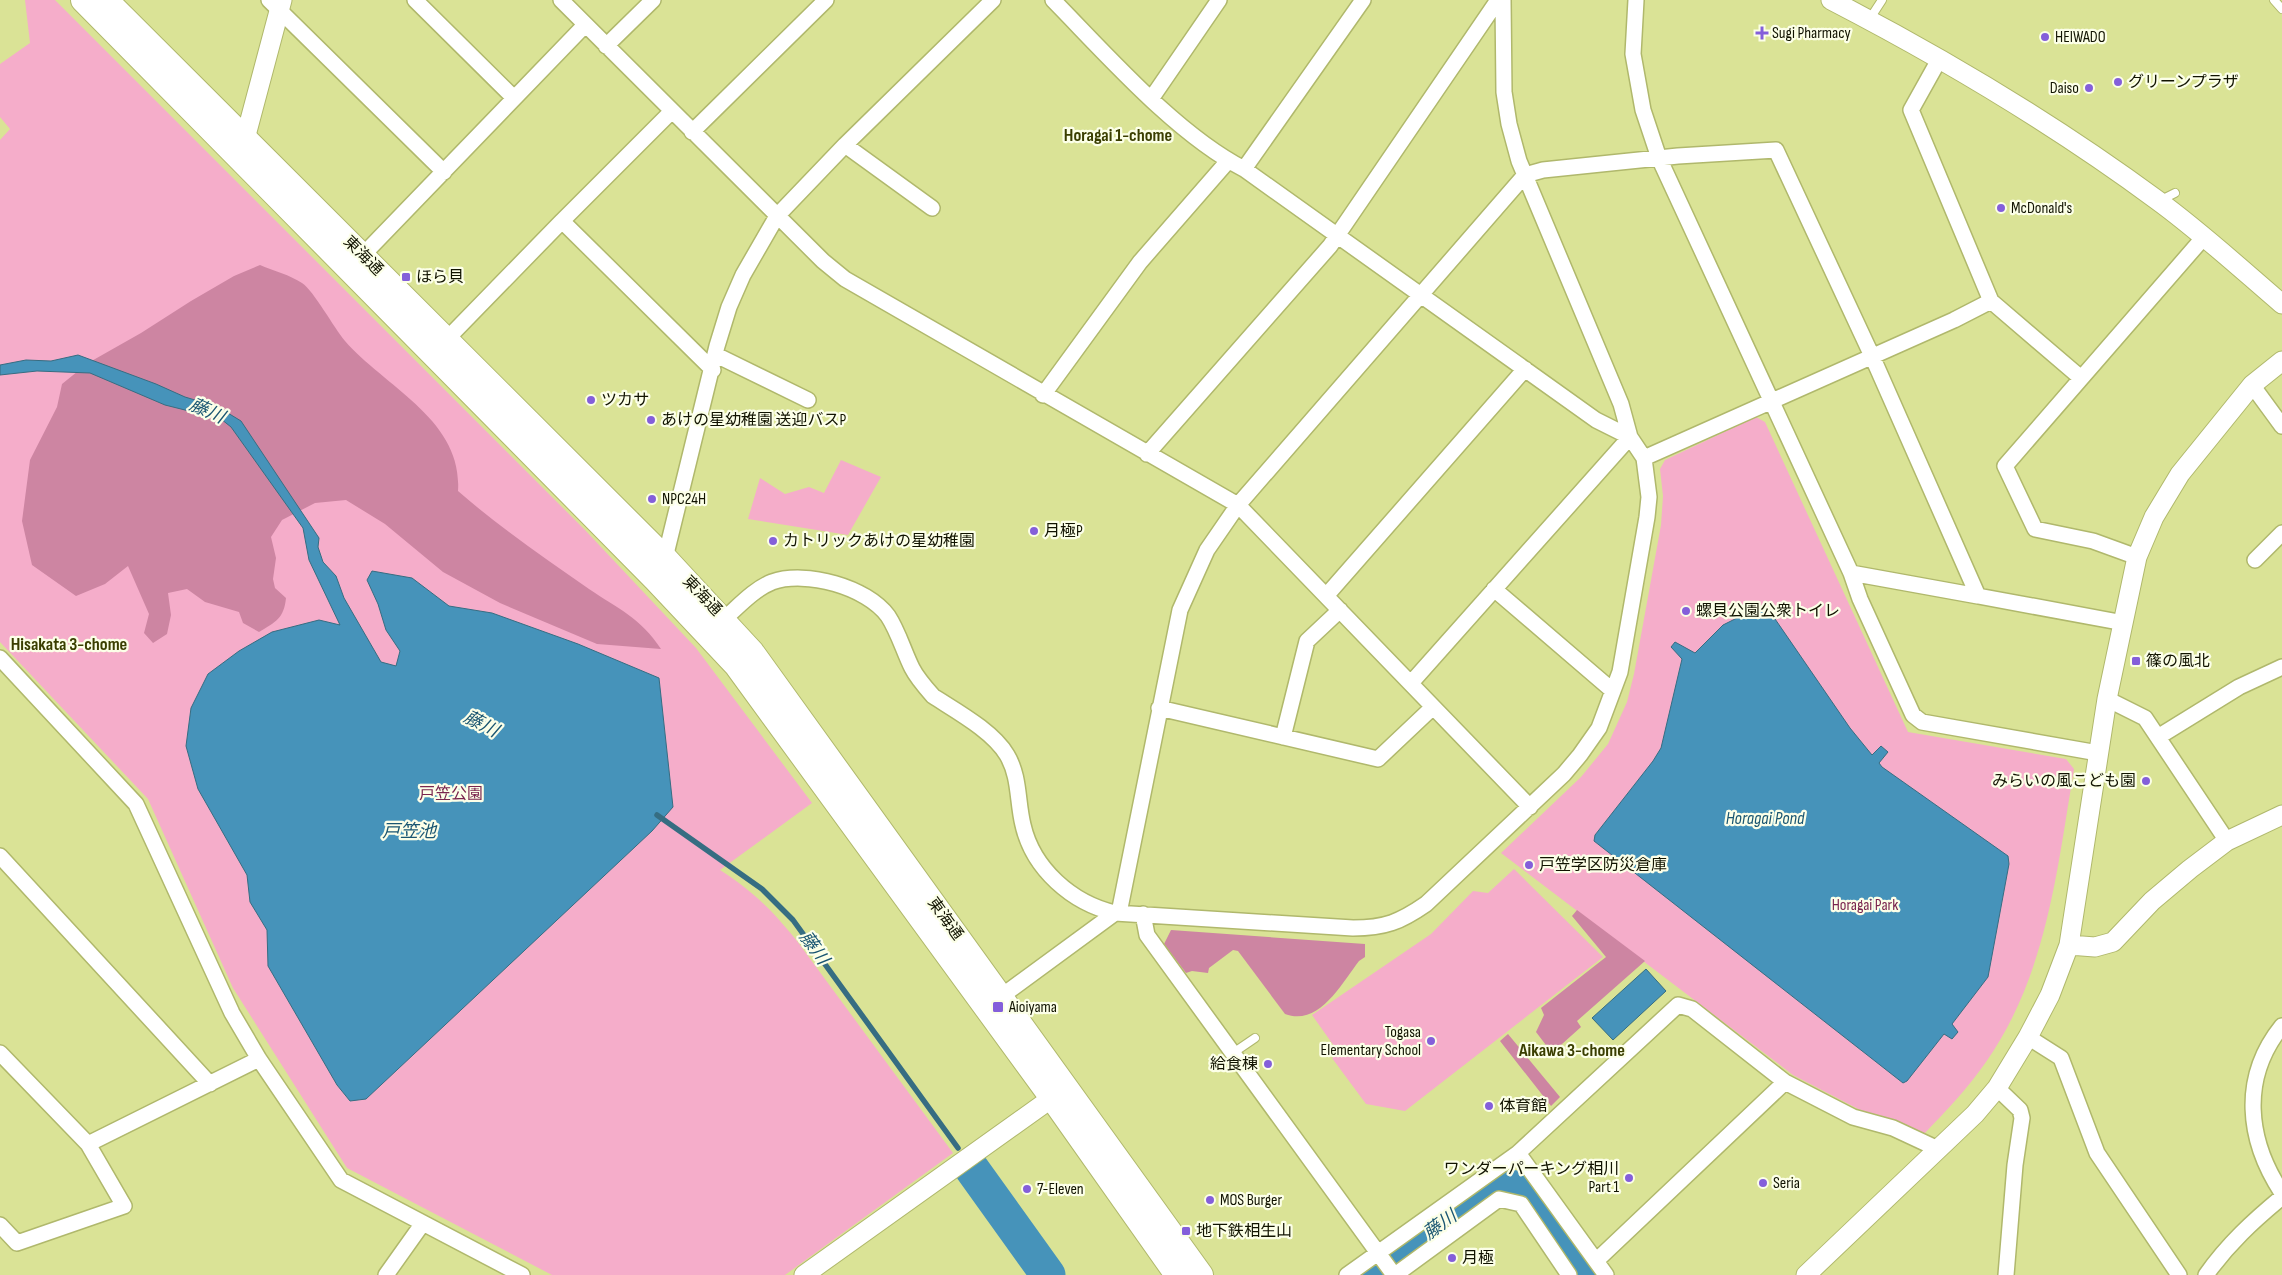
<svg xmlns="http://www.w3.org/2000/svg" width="2282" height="1275" viewBox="0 0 2282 1275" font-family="'Sofia Sans Condensed','Noto Sans JP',sans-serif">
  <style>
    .green { fill: #f5adca }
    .forest { fill: #cd85a2 }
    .water { fill: #4693ba; stroke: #366d82 }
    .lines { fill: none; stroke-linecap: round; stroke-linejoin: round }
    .stream { stroke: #366d82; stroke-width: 5.5 }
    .river { stroke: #4693ba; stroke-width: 35 }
    .service-casing { stroke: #b0b86c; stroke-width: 10 }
    .minor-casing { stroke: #b0b86c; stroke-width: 18 }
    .tertiary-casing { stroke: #b0b86c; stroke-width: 21 }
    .primary-casing { stroke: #b0b86c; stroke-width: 26 }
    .service { stroke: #fff; stroke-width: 8 }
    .minor { stroke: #fff; stroke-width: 15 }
    .tertiary { stroke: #fff; stroke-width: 19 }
    .primary { stroke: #fff; stroke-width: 24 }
    .poi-dot { fill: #845fda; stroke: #fcffe8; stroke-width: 2 }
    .labels { text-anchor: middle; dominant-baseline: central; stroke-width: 4.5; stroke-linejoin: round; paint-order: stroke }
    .poi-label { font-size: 16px; fill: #111300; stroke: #fcffe8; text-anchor: start }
    .street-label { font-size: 16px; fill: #111300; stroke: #fcffe8 }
    .park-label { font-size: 16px; fill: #79244e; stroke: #fcffe8 }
    .neighbourhood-label { font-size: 18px; font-weight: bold; fill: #3a3e00; stroke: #fcffe8 }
    .water-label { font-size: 18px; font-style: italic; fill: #195571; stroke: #fcffe8 }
  </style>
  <rect width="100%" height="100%" fill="#dae396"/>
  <path class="green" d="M 25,0 L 55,0 L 585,530 L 696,648 L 812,803 L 720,870 C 754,892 772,910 797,941 L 953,1153 L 785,1275 L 552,1275 L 347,1168 L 233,988 L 148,799 L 0,642 L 0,140 L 10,129 L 0,117 L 0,64 L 30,43 Z
    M 1756,417 L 1765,422 L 1908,732 L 2066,759 L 2074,769 C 2057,870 2047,975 1986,1062 C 1968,1088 1946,1111 1924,1134 L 1898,1122 L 1862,1111 L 1793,1075 L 1501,853 L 1581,777 L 1608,744 L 1627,702 L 1634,674 L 1661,525 L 1663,496 L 1660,469 L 1665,460 Z
    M 841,460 L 881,477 L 848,535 L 748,519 L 760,478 L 785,494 L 809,487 L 824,493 Z
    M 1514,869 L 1603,957 L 1405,1111 L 1366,1104 L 1332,1058 L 1339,1053 L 1312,1015 L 1431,934 L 1473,891 L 1488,893 Z"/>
  <path class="forest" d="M 260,265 C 274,271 290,275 302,283 C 314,291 334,328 345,341 C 385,387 463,420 458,491 C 498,526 544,558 589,589 C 618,609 640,617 661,649 L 597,644 L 500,603 L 443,572 L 385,524 L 346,500 L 315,503 L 282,520 L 271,537 L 276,558 L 273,579 L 275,588 L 286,598 C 284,618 276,622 259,632 L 243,623 L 239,612 L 205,602 L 187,589 L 168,593 L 171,615 L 167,634 L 153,643 L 144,633 L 149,614 L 128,566 L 105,584 L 76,596 L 32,565 L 22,521 L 30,460 L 57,407 L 62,384 L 88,363 L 141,333 L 191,301 L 234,276 Z
    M 1577,910 L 1645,961 L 1577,1021 L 1581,1027 L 1552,1053 L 1536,1032 L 1544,1015 L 1541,1008 L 1606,957 L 1572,916 Z
    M 1171,930 L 1365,944 L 1365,957 L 1359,961 C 1342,983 1319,1027 1285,1014 L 1238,951 L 1233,950 L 1209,968 L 1208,973 L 1192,971 L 1186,973 L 1164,944 Z
    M 1508,1034 L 1560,1097 L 1551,1106 L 1500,1041 Z"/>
  <path class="water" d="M 78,355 L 156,384 L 185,397 L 218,407 L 241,421 L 319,538 L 318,547 L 323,562 L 336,576 L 344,598 L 381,662 L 396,666 L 400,651 L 386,630 L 378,604 L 367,580 L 372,571 L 412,578 L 449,606 L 492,613 L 578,644 L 659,678 L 673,807 L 652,831 L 366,1099 L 350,1101 L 337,1085 L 268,966 L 267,930 L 250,902 L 247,875 L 198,789 L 186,746 L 191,708 L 208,674 L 239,651 L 272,632 L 319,620 L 340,625 L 309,560 L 303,528 L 231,427 L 221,419 L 165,405 L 90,373 L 37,371 L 0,375 L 0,365 L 26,360 L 51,361 Z
    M 1757,608 L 1763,608 L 1773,616 L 1850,728 L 1872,755 L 1881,746 L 1888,752 L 1879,763 L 1882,767 L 2008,856 L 2009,864 L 1988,977 L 1952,1024 L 1958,1032 L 1952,1039 L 1944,1034 L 1907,1081 L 1903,1083 L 1594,841 L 1595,835 L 1653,761 L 1661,748 L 1682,659 L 1671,647 L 1675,642 L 1695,653 L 1723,625 Z
    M 1646,969 L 1666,991 L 1613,1040 L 1592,1018 Z"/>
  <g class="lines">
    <path class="stream" d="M 657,815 L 762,889 L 793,920 L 958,1148"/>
    <path class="river" d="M 972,1169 L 1048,1275
      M 1371,1275 L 1496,1185 L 1529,1190 L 1589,1275"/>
    <g class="service-casing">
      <path id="service" d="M 2274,0 L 2282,9
        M 1869,20 L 1882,0
        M 2159,201 L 2175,193
        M 1233,1053 L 1255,1038"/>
    </g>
    <g class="minor-casing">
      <path id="minor" d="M 269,0 L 444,172
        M 415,0 L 514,98
        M 561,0 L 823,261 L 845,279 L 1238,505 L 1530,807
        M 1053,0 C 1107,55 1176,134 1244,169 L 1596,420 L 1630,437 L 1411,683
        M 1636,0 L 1633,54 L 1643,110 L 1659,158 L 1851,573 L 1860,599 L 1913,715 L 1922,722 L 2098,753
        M 606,46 L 653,0
        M 1940,58 L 1911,110 L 1991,301 L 2081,378
        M 1151,99 L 1219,0
        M 692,132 L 826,0
        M 845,145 L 932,208
        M 1244,169 L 1363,0
        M 562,221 L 671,112
        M 362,256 L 585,25
        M 447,339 L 562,221 L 713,370
        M 716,355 L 808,400
        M 2252,385 L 2282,426
        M 1043,395 L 1140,262 L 1228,161
        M 1147,454 L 1330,246 L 1498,0
        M 1644,458 L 1954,320 L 1991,301
        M 2137,557 L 2093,541 L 2035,529 L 2005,466 L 2204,237
        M 665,558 L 717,346 L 729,307 L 743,275 L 777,216 L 845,145 L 993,0
        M 2255,560 L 2282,533
        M 1851,573 L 1978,596
        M 1494,589 L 1613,691
        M 1326,596 L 1525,369
        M 724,619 C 738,607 754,589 772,582 C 806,570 867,587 888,616 C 898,631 904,652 912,668 C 917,678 925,687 933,696 C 956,711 993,731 1007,755 C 1020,777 1017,801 1023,825 C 1033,869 1072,903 1115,913 L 1353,928 C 1385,928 1400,922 1426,904 L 1564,774 L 1580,755 L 1599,728 L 1620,672 L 1647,517 L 1649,497 L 1644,458 L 1630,437 L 1621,404 L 1519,161 L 1509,124 L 1504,92 L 1503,0
        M 0,658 L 136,804 L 232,1013 L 259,1059 L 341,1180 L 522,1275
        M 2107,699 L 2145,718 L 2227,841
        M 1159,708 L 1378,759 L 1433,707
        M 1283,737 L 1307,641 L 1340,610
        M 2158,737 L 2239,687 L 2282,667
        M 0,856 L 210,1084
        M 1119,913 L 1180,610 L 1207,550 L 1238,505 L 1525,175 L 1543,170 L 1678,156 L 1776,150 L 1872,356 L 1978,596 L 2124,623
        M 1143,914 L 1147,935 L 1394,1275
        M 995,1001 L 1115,913
        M 2282,1026 C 2240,1078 2247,1140 2282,1193
        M 2028,1037 L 2061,1058 L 2097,1153 L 2179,1275
        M 0,1053 L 88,1144 L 124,1206 L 17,1243 L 0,1225
        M 1997,1088 L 2020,1110 L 2022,1118 L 2015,1165 L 2006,1275
        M 88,1144 L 259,1059
        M 1596,1261 L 1785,1082
        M 386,1275 L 423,1223
        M 1347,1275 L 1518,1153
        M 1395,1275 L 1499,1199 L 1521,1204 L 1569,1275
        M 1606,1275 L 1518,1153 L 1678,1005 L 1692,1009 L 1785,1082 L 1853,1117 L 1893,1128 L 1938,1149
        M 2206,1275 C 2228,1244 2253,1221 2282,1197"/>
    </g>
    <g class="tertiary-casing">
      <path id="tertiary" d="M 1831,0 C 1945,59 2054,124 2157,200 C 2201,232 2241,269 2282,304
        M 237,148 L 245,139 L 282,0
        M 2069,945 L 2095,947 L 2113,942 L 2152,901 L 2190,869 L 2227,841 L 2282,815
        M 804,1275 L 1063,1090
        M 1806,1275 L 1975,1114 L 1997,1088 L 2028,1037 L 2050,995 L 2069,945 L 2107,699 L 2137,557 L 2154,517 L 2180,474 L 2252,385 L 2282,361"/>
    </g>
    <g class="primary-casing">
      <path id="primary" d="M 83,0 L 655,579 L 736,665 L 1052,1098 L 1177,1275
        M 106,0 L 665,558 L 752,652 L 1201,1275"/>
    </g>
    <use href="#service" class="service"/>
    <use href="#minor" class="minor"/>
    <use href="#tertiary" class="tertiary"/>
    <use href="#primary" class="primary"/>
  </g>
  <g class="poi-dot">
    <path d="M1759.5 25.5h5v5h5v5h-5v5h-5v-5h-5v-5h5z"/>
    <circle cx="2045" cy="37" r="5"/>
    <circle cx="2118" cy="82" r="5"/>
    <circle cx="2089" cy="88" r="5"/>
    <circle cx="2001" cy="208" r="5"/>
    <rect x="401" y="272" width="10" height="10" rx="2.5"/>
    <circle cx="591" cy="400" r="5"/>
    <circle cx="651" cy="420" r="5"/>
    <circle cx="652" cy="499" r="5"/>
    <circle cx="1034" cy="531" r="5"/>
    <circle cx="773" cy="541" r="5"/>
    <circle cx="1686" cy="611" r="5"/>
    <rect x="2131" y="656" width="10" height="10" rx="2.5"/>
    <circle cx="2146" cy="781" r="5"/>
    <circle cx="1529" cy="865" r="5"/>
    <rect x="992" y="1001" width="12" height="12" rx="2.5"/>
    <circle cx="1431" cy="1041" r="5"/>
    <circle cx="1268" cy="1064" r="5"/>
    <circle cx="1489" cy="1106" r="5"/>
    <circle cx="1629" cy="1178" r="5"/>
    <circle cx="1763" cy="1183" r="5"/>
    <circle cx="1027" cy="1189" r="5"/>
    <circle cx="1210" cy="1200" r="5"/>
    <rect x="1181" y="1226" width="10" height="10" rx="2.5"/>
    <circle cx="1452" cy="1258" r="5"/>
  </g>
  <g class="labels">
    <g class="poi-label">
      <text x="1772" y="33">Sugi Pharmacy</text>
      <text x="2055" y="37">HEIWADO</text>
      <text x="2128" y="82">グリーンプラザ</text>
      <text x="2079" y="88" text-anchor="end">Daiso</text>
      <text x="2011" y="208">McDonald's</text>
      <text x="416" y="277">ほら貝</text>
      <text x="601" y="400">ツカサ</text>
      <text x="661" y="420">あけの星幼稚園 送迎バスP</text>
      <text x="662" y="499">NPC24H</text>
      <text x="1044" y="531">月極P</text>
      <text x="783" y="541">カトリックあけの星幼稚園</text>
      <text x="1696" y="611">螺貝公園公衆トイレ</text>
      <text x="2146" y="661">篠の風北</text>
      <text x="2136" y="781" text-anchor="end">みらいの風こども園</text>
      <text x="1539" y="865">戸笠学区防災倉庫</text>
      <text x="1009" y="1007">Aioiyama</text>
      <text x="1421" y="1032" text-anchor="end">Togasa<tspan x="1421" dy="18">Elementary School</tspan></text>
      <text x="1258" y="1064" text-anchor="end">給食棟</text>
      <text x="1499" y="1106">体育館</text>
      <text x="1619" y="1169" text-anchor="end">ワンダーパーキング相川<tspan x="1619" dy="18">Part 1</tspan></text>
      <text x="1773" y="1183">Seria</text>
      <text x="1037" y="1189">7-Eleven</text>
      <text x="1220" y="1200">MOS Burger</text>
      <text x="1196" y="1231">地下鉄相生山</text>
      <text x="1462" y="1258">月極</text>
    </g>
    <g class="street-label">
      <text transform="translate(363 256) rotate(45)">東海通</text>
      <text transform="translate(702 596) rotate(46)">東海通</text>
      <text transform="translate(945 919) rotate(54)">東海通</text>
    </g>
    <g class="park-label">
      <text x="451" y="794">戸笠公園</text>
      <text x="1865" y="905">Horagai Park</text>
    </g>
    <g class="neighbourhood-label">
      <text x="1118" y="135">Horagai 1-chome</text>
      <text x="69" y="644">Hisakata 3-chome</text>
      <text x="1572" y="1050">Aikawa 3-chome</text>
    </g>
    <g class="water-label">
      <text transform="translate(207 411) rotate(24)">藤川</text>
      <text transform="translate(481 724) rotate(27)">藤川</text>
      <text x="1765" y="818">Horagai Pond</text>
      <text x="409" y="831">戸笠池</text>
      <text transform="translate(814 948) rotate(54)">藤川</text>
      <text transform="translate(1440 1225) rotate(-36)">藤川</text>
    </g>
  </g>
</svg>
